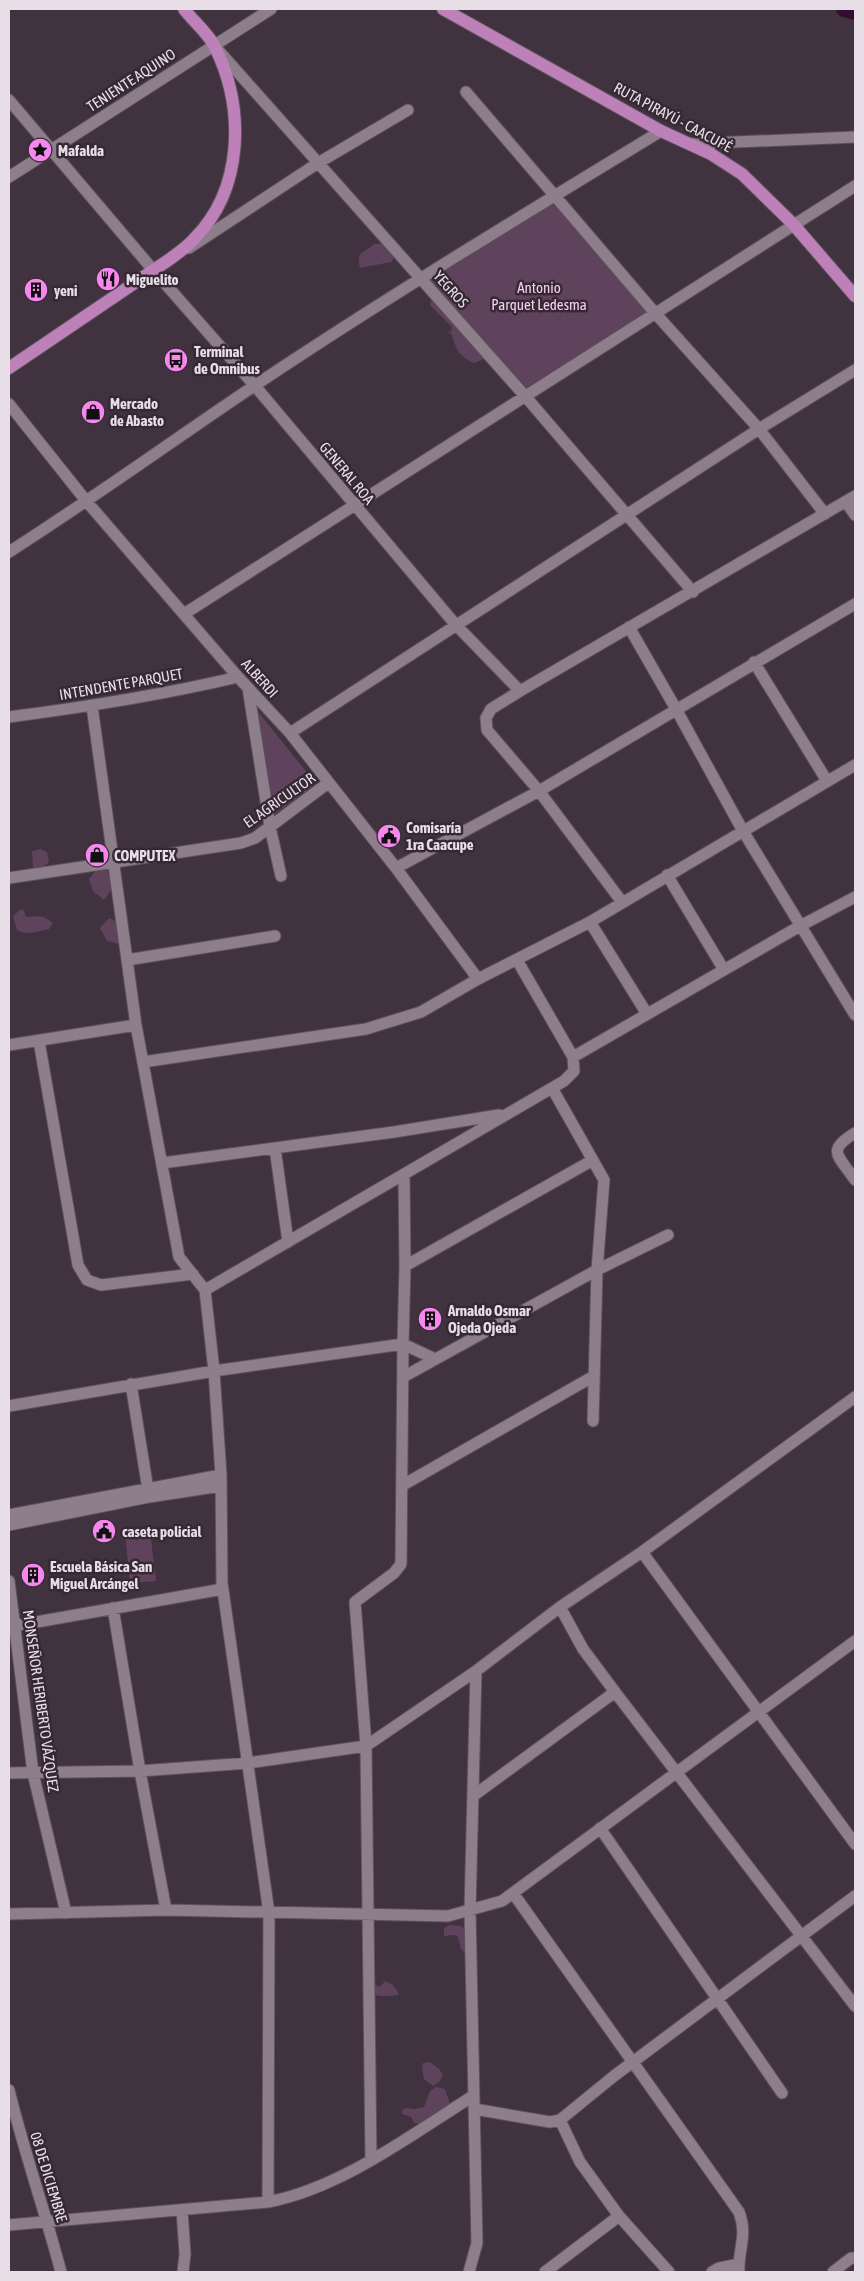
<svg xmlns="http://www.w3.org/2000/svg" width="864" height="2281" viewBox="0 0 864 2281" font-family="'Asap Condensed',sans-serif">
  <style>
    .green { fill: #5f425c }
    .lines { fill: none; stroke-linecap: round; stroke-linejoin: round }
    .river { stroke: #340d31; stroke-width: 16 }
    .minor-casing { stroke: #5d525b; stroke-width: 13 }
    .major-casing { stroke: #5d525b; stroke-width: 14 }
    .minor { stroke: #8e7e8c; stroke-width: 11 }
    .major { stroke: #bd80b8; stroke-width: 12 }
    .labels { text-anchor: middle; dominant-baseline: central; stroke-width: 5; stroke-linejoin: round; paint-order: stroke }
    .street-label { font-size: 15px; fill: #e7dee6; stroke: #362934 }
    .poi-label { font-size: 15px; font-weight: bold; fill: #e7dee6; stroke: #362934; text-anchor: start }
    .park-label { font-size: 15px; fill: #f7cef2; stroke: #362934 }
  </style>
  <rect width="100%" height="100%" fill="#40333f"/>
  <path class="green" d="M 556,195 L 655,313 L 525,396 L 421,279 Z
    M 374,244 L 383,244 L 395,257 L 391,262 L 360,268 C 356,252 362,254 374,244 Z
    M 431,300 L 438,304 L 445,315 L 483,355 L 484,359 L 474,363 C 460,357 456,350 452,335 L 447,331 L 451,332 L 452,327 L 430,305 Z
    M 255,708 L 317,785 L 273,815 Z
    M 41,849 L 47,852 L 49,862 L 42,868 L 33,868 L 32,851 Z
    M 107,869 L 113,888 L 104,900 L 93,891 L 89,879 L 96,870 Z
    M 20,910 L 24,910 L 26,917 C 38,916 43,915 53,923 L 49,929 C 37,931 28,936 17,930 L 13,916 Z
    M 109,918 L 118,922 L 119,944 L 107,941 L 100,928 Z
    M 150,1531 L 156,1581 L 130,1583 L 125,1534 Z
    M 450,1925 L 461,1926 L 471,1937 L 466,1954 L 461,1949 L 458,1937 L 455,1935 L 444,1936 L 444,1928 Z
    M 385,1981 L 393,1985 L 399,1994 C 396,1997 376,1996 372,1995 L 373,1984 L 380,1987 Z
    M 430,2062 L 439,2069 L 443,2075 L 440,2081 L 433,2086 L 424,2079 L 422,2067 L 423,2063 Z
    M 436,2087 L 445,2089 L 450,2104 L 419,2124 L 414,2123 L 411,2117 L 402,2114 L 402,2110 L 406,2108 L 415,2109 L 424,2107 L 430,2091 Z"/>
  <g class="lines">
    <path class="river" d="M 844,9 L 855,12"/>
    <g class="minor-casing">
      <path id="minor" d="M 218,50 L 525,396 L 693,592
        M 466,92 L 655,313 L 759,429 L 825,514
        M 9,100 L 154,271 L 255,386 L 455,624 L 520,691
        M 689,144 L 855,137
        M 9,177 L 271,9
        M 189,248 L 318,163 L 408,110
        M 9,404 L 87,502 L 238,677 L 290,733 L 396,868 L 478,979
        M 846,502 L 855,515
        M 9,552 C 92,499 172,441 254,386 C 387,297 525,214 661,131
        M 184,614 L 855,186
        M 629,627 L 676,709 L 743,831 L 855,1015
        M 754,662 L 827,781
        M 248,688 L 270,827 L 281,876
        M 9,717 C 86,707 162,695 238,677
        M 290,733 L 759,429 L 855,370
        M 396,868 L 539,791 L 855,604
        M 667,875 L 724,970
        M 9,878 L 241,843 L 255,838 L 328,783
        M 622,902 L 539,791 L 487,730 L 486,718 L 491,709 L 520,691 L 855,496
        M 590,922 L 647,1014
        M 127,960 L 275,936
        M 39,1041 L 78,1265 L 87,1280 L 101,1285 L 193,1274
        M 9,1045 L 136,1025
        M 573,1057 L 800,926 L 855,897
        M 143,1062 L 366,1029 L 421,1012 L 478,979 L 590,922 L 855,765
        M 552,1088 L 604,1180 L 597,1270 L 593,1421
        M 855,1133 C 825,1151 839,1156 855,1180
        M 275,1148 L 288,1242
        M 162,1163 L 394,1132 L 499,1115
        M 404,1174 L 405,1266 L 403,1344 L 435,1359
        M 405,1266 L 593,1160
        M 205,1290 L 564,1081 L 574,1071 L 573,1057 L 517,960
        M 405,1376 L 597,1270 L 668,1235
        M 131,1384 L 149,1496
        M 9,1406 L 214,1371 L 403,1344 L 401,1564 L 394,1573 L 355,1602 L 366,1746 L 371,2160
        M 403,1485 L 594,1376
        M 9,1515 L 221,1475
        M 9,1525 L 149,1497 L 221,1486
        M 642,1552 L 855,1844
        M 9,1581 L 33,1773 L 66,1913
        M 560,1607 L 583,1649 L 615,1692 L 855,2006
        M 113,1608 L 140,1771 L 166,1910
        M 14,1626 L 223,1589
        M 9,1773 L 140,1771 L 248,1763 L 366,1746 L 476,1671 L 560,1607 L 642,1552 L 855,1397
        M 473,1796 L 615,1692
        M 600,1828 L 782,2093
        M 513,1893 L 739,2212 C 748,2236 738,2248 739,2272
        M 9,1914 L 166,1910 L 448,1916 L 502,1901 L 855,1641
        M 9,2090 C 24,2152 45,2211 61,2272
        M 474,2109 L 550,2122 L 560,2120 L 614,2076 L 855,1896
        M 560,2120 L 580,2162 L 619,2216 L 669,2272
        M 268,2202 C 341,2188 411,2135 473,2096
        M 182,2210 L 185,2254 L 183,2272
        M 9,2225 L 268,2202 L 269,1913 L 222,1583 L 221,1475 L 214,1371 L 205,1290 L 179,1257 L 136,1025 L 92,706
        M 469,2272 L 477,2243 L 470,1911 L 476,1671
        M 545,2272 L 619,2216
        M 712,2272 L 719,2268 L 739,2264
        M 833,2272 L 851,2258 L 855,2258"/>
    </g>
    <g class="major-casing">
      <path id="major" d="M 443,9 L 661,131 L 711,154 L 742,174 L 793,224 L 855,296
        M 9,368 L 170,259 C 178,253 187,247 194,239 C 244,189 245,108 215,47 C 208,33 193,21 184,9"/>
    </g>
    <use href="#minor" class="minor"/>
    <use href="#major" class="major"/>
  </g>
  <defs>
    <g id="sight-disc" transform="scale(1.25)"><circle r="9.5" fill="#f688ed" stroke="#362934"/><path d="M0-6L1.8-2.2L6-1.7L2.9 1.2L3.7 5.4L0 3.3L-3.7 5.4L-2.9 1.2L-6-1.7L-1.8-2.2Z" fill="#111"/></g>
    <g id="restaurant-disc" transform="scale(1.25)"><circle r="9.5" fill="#f688ed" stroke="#362934"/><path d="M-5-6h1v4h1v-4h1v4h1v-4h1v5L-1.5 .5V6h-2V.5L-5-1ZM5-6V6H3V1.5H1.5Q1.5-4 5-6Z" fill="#111"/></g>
    <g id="building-disc" transform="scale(1.25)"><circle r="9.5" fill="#f688ed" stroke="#362934"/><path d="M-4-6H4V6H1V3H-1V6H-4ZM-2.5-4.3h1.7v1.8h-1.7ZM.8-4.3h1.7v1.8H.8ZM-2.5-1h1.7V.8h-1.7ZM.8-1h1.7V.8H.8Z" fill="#111"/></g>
    <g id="bus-disc" transform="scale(1.25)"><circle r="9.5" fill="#f688ed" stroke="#362934"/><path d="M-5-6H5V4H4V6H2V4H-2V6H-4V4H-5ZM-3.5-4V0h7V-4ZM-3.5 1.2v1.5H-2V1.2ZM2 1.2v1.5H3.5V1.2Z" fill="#111"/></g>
    <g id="shop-disc" transform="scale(1.25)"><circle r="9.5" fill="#f688ed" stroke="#362934"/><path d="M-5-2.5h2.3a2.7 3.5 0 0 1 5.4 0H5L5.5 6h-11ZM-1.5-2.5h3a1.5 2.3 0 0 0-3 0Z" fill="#111"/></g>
    <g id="civic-disc" transform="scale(1.25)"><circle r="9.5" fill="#f688ed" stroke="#362934"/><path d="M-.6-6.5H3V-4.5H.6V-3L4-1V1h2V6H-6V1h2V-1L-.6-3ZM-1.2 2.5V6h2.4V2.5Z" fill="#111"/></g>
  </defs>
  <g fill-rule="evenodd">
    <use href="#sight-disc" x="40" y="150"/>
    <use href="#restaurant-disc" x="108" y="279"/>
    <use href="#building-disc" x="36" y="290"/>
    <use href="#bus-disc" x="176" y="360"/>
    <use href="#shop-disc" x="93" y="412"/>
    <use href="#civic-disc" x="389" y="836"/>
    <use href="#shop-disc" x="97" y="855"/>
    <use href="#building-disc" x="430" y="1319"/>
    <use href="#civic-disc" x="104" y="1531"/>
    <use href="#building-disc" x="33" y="1575"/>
  </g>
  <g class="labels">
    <g class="street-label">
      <text transform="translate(131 80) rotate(-33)">TENIENTE AQUINO</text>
      <text transform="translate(673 117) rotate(28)">RUTA PIRAYÚ - CAACUPÉ</text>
      <text transform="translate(451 289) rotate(48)">YEGROS</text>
      <text transform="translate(347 473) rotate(50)">GENERAL ROA</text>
      <text transform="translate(260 678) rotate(48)">ALBERDI</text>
      <text transform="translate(121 684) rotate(-10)">INTENDENTE PARQUET</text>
      <text transform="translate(279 800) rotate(-35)">EL AGRICULTOR</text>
      <text transform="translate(41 1701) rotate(82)">MONSEÑOR HERIBERTO VÁZQUEZ</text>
      <text transform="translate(49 2177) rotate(73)">08 DE DICIEMBRE</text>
    </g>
    <g class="poi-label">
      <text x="58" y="150">Mafalda</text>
      <text x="126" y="279">Miguelito</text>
      <text x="54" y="290">yeni</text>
      <text x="194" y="351">Terminal<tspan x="194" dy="17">de Omnibus</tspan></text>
      <text x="110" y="403">Mercado<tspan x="110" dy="17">de Abasto</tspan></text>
      <text x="406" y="827">Comisaría<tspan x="406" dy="17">1ra Caacupe</tspan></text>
      <text x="114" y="855">COMPUTEX</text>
      <text x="448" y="1310">Arnaldo Osmar<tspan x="448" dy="17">Ojeda Ojeda</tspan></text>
      <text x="122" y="1531">caseta policial</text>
      <text x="50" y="1566">Escuela Básica San<tspan x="50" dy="17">Miguel Arcángel</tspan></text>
    </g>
    <g class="park-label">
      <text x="539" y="287">Antonio<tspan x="539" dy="17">Parquet Ledesma</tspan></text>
    </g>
  </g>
  <rect width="864" height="2281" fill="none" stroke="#e7dee6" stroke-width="20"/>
</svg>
